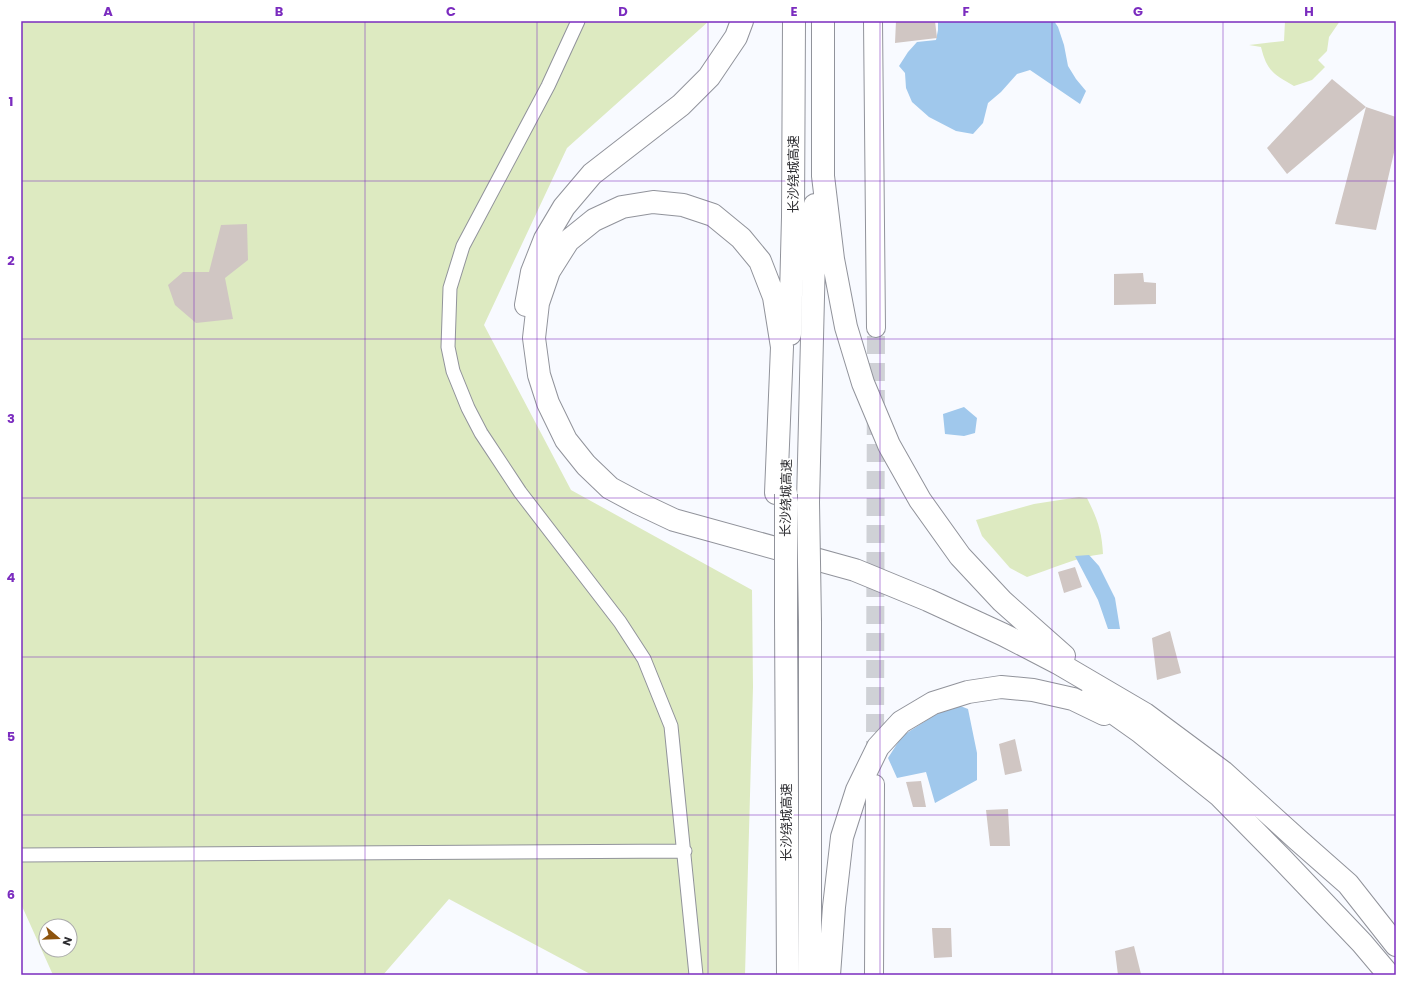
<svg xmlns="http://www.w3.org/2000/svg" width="1417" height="996" viewBox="0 0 1417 996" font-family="Poppins,'Noto Sans SC',sans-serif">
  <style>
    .green { fill: #ddeac1; fill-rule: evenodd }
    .water { fill: #a0c8ec }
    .building { fill: #d0c6c3 }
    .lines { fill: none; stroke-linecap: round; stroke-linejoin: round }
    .secondary-tunnel { stroke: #cfd1d6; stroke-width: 18; stroke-dasharray: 18 9; stroke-linecap: butt }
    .street-casing { stroke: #91939b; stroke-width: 15 }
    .secondary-casing { stroke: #91939b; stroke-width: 20 }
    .highway-casing { stroke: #91939b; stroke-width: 24 }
    .street { stroke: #fff; stroke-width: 13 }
    .secondary { stroke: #fff; stroke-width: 18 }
    .highway { stroke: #fff; stroke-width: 22 }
    .highway-bridge-casing { stroke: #91939b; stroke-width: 24; stroke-linecap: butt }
    .highway-bridge { stroke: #fff; stroke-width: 22 }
    .grid { fill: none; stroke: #7b2cbf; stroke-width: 1; stroke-opacity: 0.55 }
    .labels { text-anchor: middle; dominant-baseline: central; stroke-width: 3.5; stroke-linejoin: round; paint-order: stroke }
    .street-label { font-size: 13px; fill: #2c2c30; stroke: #fff }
    .neatline { fill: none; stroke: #7b2cbf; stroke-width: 1.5 }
    .grid-label { font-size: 13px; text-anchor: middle; font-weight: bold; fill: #7b2cbf }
  </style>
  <rect width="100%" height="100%" fill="#f8faff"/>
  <path class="green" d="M 21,21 L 709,21 L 567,148 L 484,325 L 571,490 L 752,590 L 753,687 L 745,975 L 592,975 L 449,899 L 383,975 L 53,975 L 21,904 ZM 46,926 L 70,926 L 70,950 L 46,950 Z
    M 1285,21 L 1340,21 L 1329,37 L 1327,51 L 1318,60 L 1325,67 L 1312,80 L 1294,86 C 1273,74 1267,71 1261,47 L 1249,45 L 1284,41 Z
    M 1079,497 L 1087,498 C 1097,518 1102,531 1103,554 C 1076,557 1052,569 1027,577 L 1010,568 L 982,536 L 976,520 L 1034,504 Z"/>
  <path class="water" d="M 938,21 L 1054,21 L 1058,27 L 1064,45 L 1068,66 L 1076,79 L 1086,91 L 1080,104 L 1030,70 L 1017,74 L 1001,92 L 988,103 L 983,123 L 973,134 L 956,131 L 929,117 L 912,102 L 906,88 L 905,73 L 899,66 L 908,52 L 917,42 L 936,40 L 938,30 Z
    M 964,407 L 977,418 L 975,433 L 964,436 L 945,434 L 943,414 Z
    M 1089,555 L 1099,566 L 1115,598 L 1120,629 L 1108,629 L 1098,600 L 1075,556 Z
    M 958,705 L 968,709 L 977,753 L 977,780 L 935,803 L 926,772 L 897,778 L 888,758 L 902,736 L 935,715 Z"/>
  <path class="building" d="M 896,21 L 935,21 L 937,38 L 895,43 Z
    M 1332,79 L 1366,107 L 1287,174 L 1267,148 Z
    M 1366,107 L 1396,117 L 1396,144 L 1376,230 L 1335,224 Z
    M 247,224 L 248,260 L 225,278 L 233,319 L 196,323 L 175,305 L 168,285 L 183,272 L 209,272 L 221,225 Z
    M 1143,273 L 1144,282 L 1156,283 L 1156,304 L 1114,305 L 1114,274 Z
    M 1075,567 L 1082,587 L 1064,593 L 1058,572 Z
    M 1170,631 L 1181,673 L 1157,680 L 1152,638 Z
    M 1015,739 L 1022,771 L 1005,775 L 999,744 Z
    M 921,781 L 926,807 L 913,807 L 906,782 Z
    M 1008,809 L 1010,846 L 990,846 L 986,810 Z
    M 932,928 L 951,928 L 952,957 L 934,958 Z
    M 1134,946 L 1141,974 L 1118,975 L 1115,951 Z"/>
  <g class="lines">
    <path class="secondary-tunnel" d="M 875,759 L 876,328"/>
    <g class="street-casing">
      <path id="street" d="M 578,21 L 548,86 L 463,246 L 450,288 L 448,347 L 453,371 L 468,408 L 481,433 L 520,492 L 620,622 L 644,659 L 671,726 L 696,975
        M 21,855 L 685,851"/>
    </g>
    <g class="secondary-casing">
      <path id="secondary" d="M 873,21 L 876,328
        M 874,975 L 875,784"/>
    </g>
    <g class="highway-casing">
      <path id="highway" d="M 823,21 L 823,176 L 833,259 L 846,327 L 863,383 L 889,445 L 920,500 L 960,556 L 1002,601 L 1064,656
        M 526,305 L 532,272 L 545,239 L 564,207 L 592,174 L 681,105 L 709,77 L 736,37 L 742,21
        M 790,334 L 793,217 L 794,21
        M 776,493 L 782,347 L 774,297 L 760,261 L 741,238 L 713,215 L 683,205 L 653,202 L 622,207 L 594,220 L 568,241 L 549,271 L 538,303 L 534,338 L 539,375 L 548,403 L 566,440 L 586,465 L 610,488 L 638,503 L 674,520 L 855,570 L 928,600 L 1004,635 L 1058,663 L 1145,714 L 1223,772 L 1298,840 L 1348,884 L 1396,945
        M 808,502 L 814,256 L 815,205
        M 786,618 L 788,975
        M 810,622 L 810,975
        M 1091,697 L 1139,731 L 1220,796 L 1281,858 L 1362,943 L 1389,975
        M 829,975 L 834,907 L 842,837 L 857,790 L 878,747 L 901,722 L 933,703 L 968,692 L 1001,687 L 1033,690 L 1073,699 L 1104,714"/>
    </g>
    <use href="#street" class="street"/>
    <use href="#secondary" class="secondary"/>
    <use href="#highway" class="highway"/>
    <g class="highway-bridge-casing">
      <path id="highway-bridge" d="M 786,494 L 786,618
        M 808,502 L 810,622"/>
    </g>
    <use href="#highway-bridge" class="highway-bridge"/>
  </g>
  <path class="grid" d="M 194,21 L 194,975M 365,21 L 365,975M 537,21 L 537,975M 708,21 L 708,975M 880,21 L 880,975M 1052,21 L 1052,975M 1223,21 L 1223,975M 21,181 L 1396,181M 21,339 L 1396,339M 21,498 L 1396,498M 21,657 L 1396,657M 21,815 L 1396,815"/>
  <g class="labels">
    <g class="street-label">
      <text transform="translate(793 174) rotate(-90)">长沙绕城高速</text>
      <text transform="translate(786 498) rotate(-89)">长沙绕城高速</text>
      <text transform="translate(786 822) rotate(-90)">长沙绕城高速</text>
    </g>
  </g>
  <rect width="1417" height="996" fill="none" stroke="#ffffff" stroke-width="44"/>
  <g transform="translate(58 938) rotate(109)"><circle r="19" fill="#ffffff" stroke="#ababac"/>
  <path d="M0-3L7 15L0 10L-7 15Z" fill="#8d530d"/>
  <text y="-6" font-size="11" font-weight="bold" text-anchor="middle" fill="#2c2c30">N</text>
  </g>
  <rect x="22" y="22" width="1373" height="952" class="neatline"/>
  <g class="grid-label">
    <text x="108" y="16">A</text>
    <text x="279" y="16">B</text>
    <text x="451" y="16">C</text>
    <text x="623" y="16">D</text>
    <text x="794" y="16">E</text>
    <text x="966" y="16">F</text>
    <text x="1138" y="16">G</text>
    <text x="1309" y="16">H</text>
    <text x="11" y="106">1</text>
    <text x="11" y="265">2</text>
    <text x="11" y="423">3</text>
    <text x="11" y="582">4</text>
    <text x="11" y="741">5</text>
    <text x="11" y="899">6</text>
  </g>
</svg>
